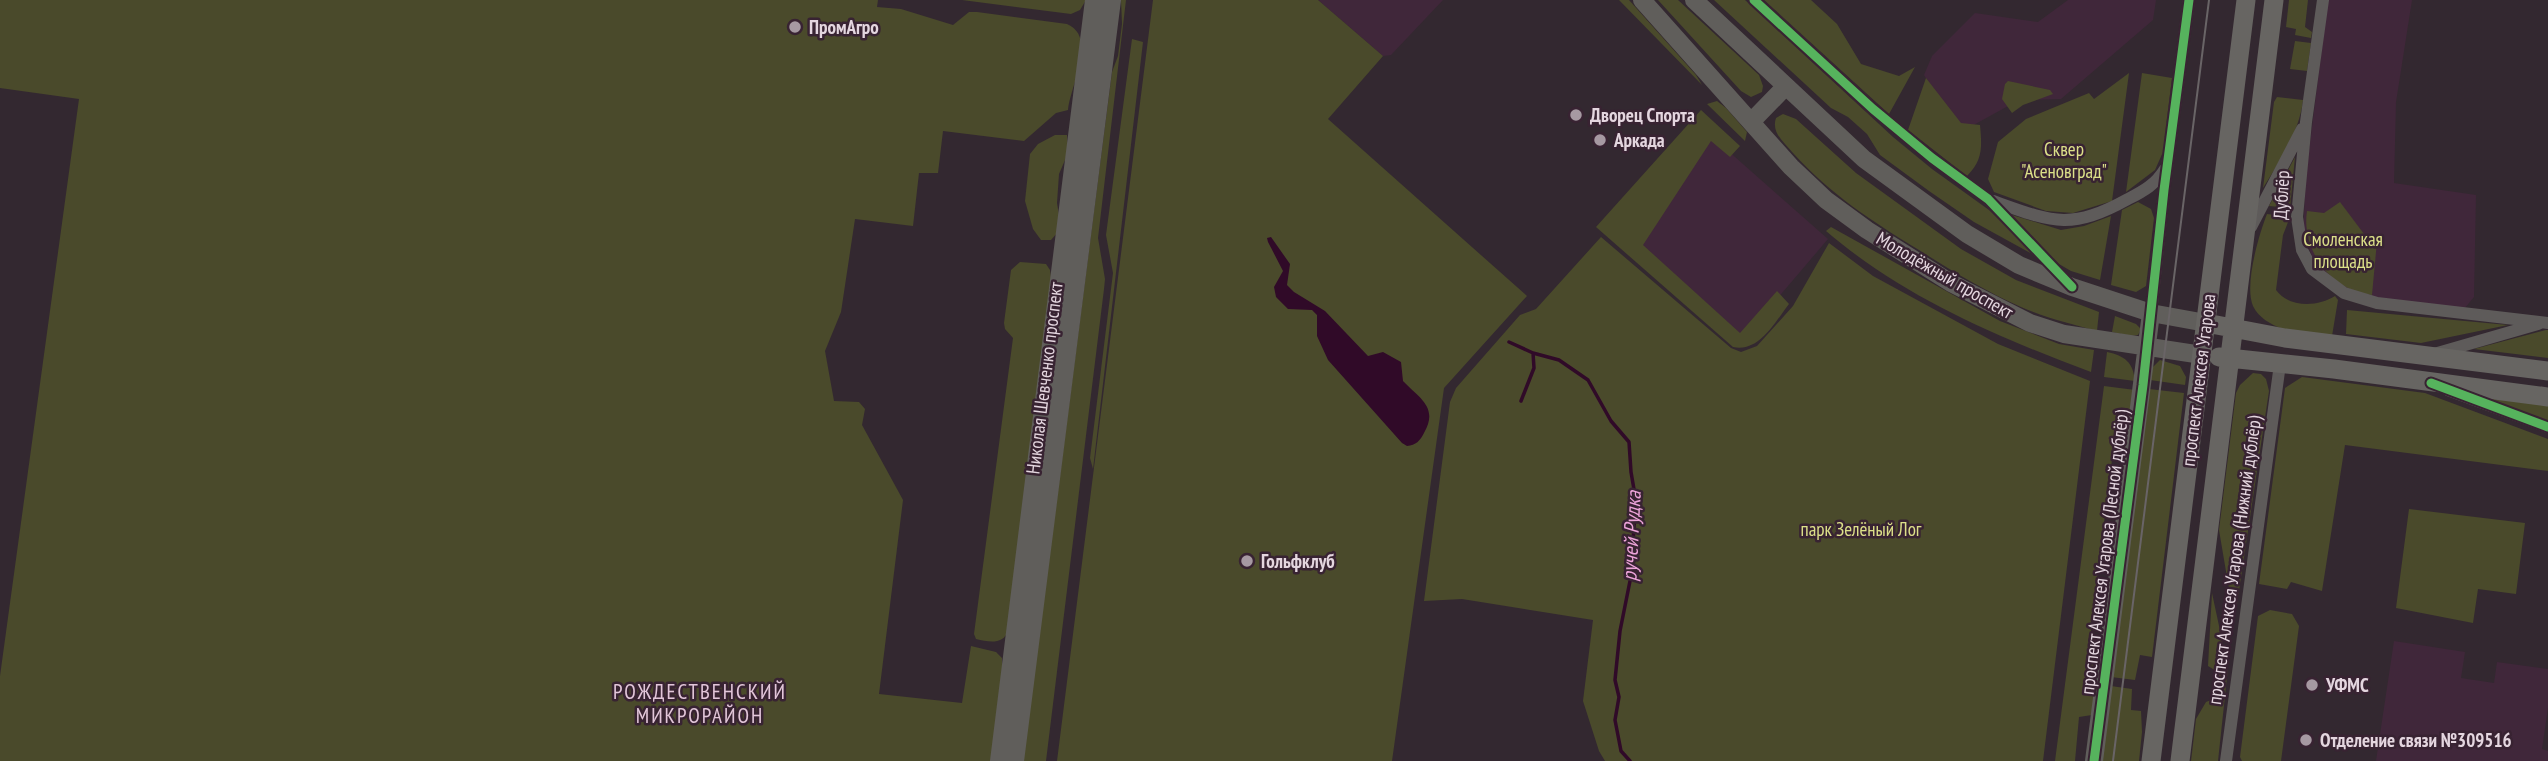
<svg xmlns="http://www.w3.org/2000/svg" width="2548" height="761" viewBox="0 0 2548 761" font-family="'PT Sans Narrow',sans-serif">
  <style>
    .built { fill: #40273a }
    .green { fill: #4a4a2b }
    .water { fill: #300a28 }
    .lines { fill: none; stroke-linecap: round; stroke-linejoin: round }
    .stream { stroke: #300a28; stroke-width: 3.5 }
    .street { stroke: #5e5b5a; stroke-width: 12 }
    .secondary { stroke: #605e5b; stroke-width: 18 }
    .primary { stroke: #676562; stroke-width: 19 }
    .tram { stroke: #696466; stroke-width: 2 }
    .cycleway-casing { stroke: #382332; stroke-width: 13 }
    .cycleway { stroke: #56b35d; stroke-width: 9 }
    .poi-dot { fill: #a699a2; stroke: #382332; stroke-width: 2.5 }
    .labels { text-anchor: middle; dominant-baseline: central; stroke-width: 5; stroke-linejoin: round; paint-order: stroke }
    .poi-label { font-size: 19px; font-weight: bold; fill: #e4d6df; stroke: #382332; text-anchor: start }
    .park-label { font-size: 19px; fill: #dce089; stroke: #382332 }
    .street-label { font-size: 19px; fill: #e4d6df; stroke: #382332 }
    .water-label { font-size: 21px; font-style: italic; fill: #eca3d8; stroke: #382332 }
    .neighbourhood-label { font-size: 21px; letter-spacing: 2px; fill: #e2c6d9; stroke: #382332 }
  </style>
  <rect width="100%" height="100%" fill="#332830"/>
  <path class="built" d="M 1318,0 L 1443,0 L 1391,55 L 1383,56 Z
    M 2068,0 L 2156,0 L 2153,20 L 2061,99 L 2019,100 L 1959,133 L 1924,75 L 1932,56 L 1975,13 L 2038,22 Z
    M 2328,0 L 2412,0 L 2396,102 L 2394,183 L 2476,195 L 2474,297 L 2464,309 L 2369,299 L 2340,287 L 2317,267 L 2303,235 L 2306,175 Z
    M 1709,134 L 1828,239 L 1742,340 L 1638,246 Z
    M 2394,641 L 2465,652 L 2461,678 L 2494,683 L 2497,662 L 2548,669 L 2548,708 L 2542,749 L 2548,751 L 2548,761 L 2376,761 Z"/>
  <path class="green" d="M 0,0 L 878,0 L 877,7 L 901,9 L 953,25 L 969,12 L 977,12 L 1067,24 C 1098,37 1070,86 1068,110 L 1056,113 L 1024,141 L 943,131 L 938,173 L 919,173 L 913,226 L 855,219 L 841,312 L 825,351 L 834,401 L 859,402 L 865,409 L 862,425 L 903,500 L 879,694 L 962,703 L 971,646 L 996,652 L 1002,658 L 1002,670 L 991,761 L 0,761 L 0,676 L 79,99 L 0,88 Z
    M 962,0 L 1086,0 L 1080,10 L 1071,14 Z
    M 1121,0 L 1126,0 L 1098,238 L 1105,279 L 1104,289 L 1046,761 L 1023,761 L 1112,72 L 1118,56 L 1122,24 Z
    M 1153,0 L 1318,0 L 1383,56 L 1328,119 L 1527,296 L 1444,388 L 1392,761 L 1057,761 Z
    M 1619,0 L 1629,0 L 1696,75 L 1702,85 Z
    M 1658,0 L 1678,0 L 1759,75 L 1763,86 L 1762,92 L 1751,97 L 1741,91 Z
    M 1714,0 L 1745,0 L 1893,137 L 1932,169 L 1989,210 L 2036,256 L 1974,222 L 1929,191 L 1880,155 L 1867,134 L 1848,117 L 1831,108 Z
    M 1764,0 L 1811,0 L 1837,24 L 1861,64 L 1899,76 L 1915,67 L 1889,114 Z
    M 2289,0 L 2308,0 L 2305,27 L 2312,32 L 2311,38 L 2295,35 L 2296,29 L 2286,27 Z
    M 1132,39 L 1143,42 L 1093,469 L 1090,458 L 1113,273 L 1106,235 Z
    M 2295,41 L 2311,43 L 2307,71 L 2290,69 Z
    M 2129,73 L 2112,201 L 2073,213 L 2046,211 L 1994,192 L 1988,179 L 1998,142 L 2026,119 L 2089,93 L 2094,99 Z
    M 2142,73 L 2172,78 L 2163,152 L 2155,170 L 2126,192 Z
    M 1926,78 L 1961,123 L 1980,125 C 1982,147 1983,160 1967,176 L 1908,130 Z
    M 2008,81 L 2050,90 L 2053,94 L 2023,105 L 2012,113 L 2002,99 L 2005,84 Z
    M 2277,97 L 2303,100 C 2300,131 2279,162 2263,188 L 2274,102 Z
    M 1717,101 L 1726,108 L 1747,132 L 1745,141 L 1707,104 Z
    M 1701,110 L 1740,146 L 1730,157 L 1711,141 L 1643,245 L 1740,333 L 1777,291 L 1789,304 C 1775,322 1759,353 1733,347 L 1596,227 Z
    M 1783,114 L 1796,119 L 1856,173 L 1961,249 L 2016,280 L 2099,312 L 2097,331 C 2071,324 2046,318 2021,307 C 1985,291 1952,271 1919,250 C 1873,222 1830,194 1793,153 C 1784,142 1771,133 1776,118 Z
    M 1055,135 L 1067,135 L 1068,153 L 1059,174 L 1057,203 L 1060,221 L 1058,232 L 1051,240 L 1041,240 L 1033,229 L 1025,201 L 1030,154 L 1038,144 Z
    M 2295,157 L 2290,208 L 2269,206 Z
    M 2138,202 L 2151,209 L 2154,218 L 2146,286 L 2136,292 L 2111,285 L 2122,210 Z
    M 2340,202 L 2367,238 L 2377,241 L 2372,295 C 2331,291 2301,250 2307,211 L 2324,213 Z
    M 2267,214 L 2290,217 L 2283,235 L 2276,290 C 2289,308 2318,307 2335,296 L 2338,300 L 2332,336 C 2317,334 2298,334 2283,329 C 2271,325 2258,317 2253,306 C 2244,285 2259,234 2267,214 Z
    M 2012,215 L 2061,230 L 2084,226 L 2111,216 L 2100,280 L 2071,271 L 2059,264 Z
    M 1831,227 L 2000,321 L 2059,344 L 2094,350 L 2091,372 C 1997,337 1903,297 1826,231 Z
    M 1601,237 L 1731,348 L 1741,352 L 1757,346 L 1793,306 L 1829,243 L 1873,276 L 1998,344 L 2090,381 L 2043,761 L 1605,761 L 1599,751 L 1583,701 L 1593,620 L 1462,599 L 1424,601 L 1450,402 L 1456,388 L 1520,315 L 1536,309 Z
    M 1020,262 L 1046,264 L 1050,270 L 1051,278 L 1008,631 C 1003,645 989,642 976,639 L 974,634 L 1013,338 L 1005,329 L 1004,323 L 1011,270 Z
    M 2347,310 L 2508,325 L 2421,343 L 2346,334 Z
    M 2115,316 L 2136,324 L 2141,329 L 2138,335 L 2131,336 L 2112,332 Z
    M 2546,330 L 2548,330 L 2548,358 L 2474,349 Z
    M 2107,352 C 2125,356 2133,362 2135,381 L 2104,377 Z
    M 2160,360 L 2180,366 L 2186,377 L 2185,385 L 2150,380 L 2152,368 Z
    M 2253,373 L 2261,374 L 2266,379 L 2269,391 L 2237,604 L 2231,601 L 2219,530 L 2236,393 L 2240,385 Z
    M 2302,377 L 2425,393 L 2548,439 L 2548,471 L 2345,445 L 2322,591 L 2291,582 L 2287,589 L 2259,584 L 2285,388 Z
    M 2104,386 L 2135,390 L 2128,447 L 2113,452 L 2094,602 L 2106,607 L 2105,614 L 2093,617 L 2089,643 L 2100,649 L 2092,715 L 2079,717 L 2075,761 L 2055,761 Z
    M 2149,389 L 2184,393 L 2152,657 L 2140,655 L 2135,680 L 2111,677 Z
    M 2476,397 L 2548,405 L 2548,422 Z
    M 2409,509 L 2525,523 L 2516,594 L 2478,589 L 2473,623 L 2396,608 Z
    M 2212,593 L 2228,668 L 2218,761 L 2191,761 L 2196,719 L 2206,702 L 2216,698 L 2218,672 L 2208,666 Z
    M 2270,610 L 2292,614 L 2299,626 L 2281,761 L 2242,761 L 2240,757 L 2258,616 Z
    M 2111,686 L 2132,689 L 2131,710 L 2141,711 L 2142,732 L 2139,761 L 2101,761 Z"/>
  <path class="water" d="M 1271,237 L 1290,264 L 1287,285 L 1294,292 L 1325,311 L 1368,356 L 1383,352 L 1401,362 L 1403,381 C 1419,398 1439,407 1424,433 C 1420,441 1416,445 1407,446 L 1402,443 L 1328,360 L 1317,336 L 1317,315 L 1312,310 L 1288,309 L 1276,297 L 1274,287 L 1283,271 L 1268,242 L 1267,238 Z"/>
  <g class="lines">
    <path class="stream" d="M 1509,342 L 1533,353 L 1559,360 L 1588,380 L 1611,421 L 1629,442 L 1631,472 L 1636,501 L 1630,581 L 1620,631 L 1615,680 L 1619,697 L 1615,720 L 1621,751 L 1630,761
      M 1521,401 L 1534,368 L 1533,353"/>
    <path class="street" d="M 1754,0 L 1873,109 L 1932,158 L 1988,199 L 2067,282
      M 2323,0 L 2306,122 L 2297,217 L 2302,250 L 2312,269 L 2344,293 L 2377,303 L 2548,323
      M 1993,201 C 2052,222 2070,231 2128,199 C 2144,191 2156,184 2165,169
      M 2251,227 L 2302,129
      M 2151,313 L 2164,190 L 2189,0
      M 2434,354 L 2538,324
      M 2448,390 L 2548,427
      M 2226,761 L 2280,364"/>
    <path class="secondary" d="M 1642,0 L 1791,167 L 1826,200 L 1867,230 L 1951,283 L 2030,323 L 2064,334 L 2202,355
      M 1694,0 L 1864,159 L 1967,234 L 2019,265 L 2072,287 L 2151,313 L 2206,323
      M 1752,121 L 1785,87
      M 999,761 L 1094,0
      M 1015,761 L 1112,0
      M 2094,761 L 2151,313"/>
    <path class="primary" d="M 2206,323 L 2285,338 L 2548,371
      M 2219,357 L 2334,369 L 2548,397
      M 2151,761 L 2246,0
      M 2180,761 L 2274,0"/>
    <path class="tram" d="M 2113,761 L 2209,0"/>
    <g class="cycleway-casing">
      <path id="cycleway" d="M 1754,0 L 1873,109 L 1932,158 L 1988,199 L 2072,287
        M 2431,383 L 2548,427
        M 2094,761 L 2143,385 L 2164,190 L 2189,0"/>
    </g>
    <use href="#cycleway" class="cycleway"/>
  </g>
  <g class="poi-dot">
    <circle cx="795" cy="27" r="7"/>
    <circle cx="1576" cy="115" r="7"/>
    <circle cx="1600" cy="140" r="7"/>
    <circle cx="1247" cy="561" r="7"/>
    <circle cx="2312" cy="685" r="7"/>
    <circle cx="2306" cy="740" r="7"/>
  </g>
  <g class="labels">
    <g class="poi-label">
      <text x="809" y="27">ПромАгро</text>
      <text x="1590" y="115">Дворец Спорта</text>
      <text x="1614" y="140">Аркада</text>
      <text x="1261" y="561">Гольфклуб</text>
      <text x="2326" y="685">УФМС</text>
      <text x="2320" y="740">Отделение связи №309516</text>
    </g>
    <g class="park-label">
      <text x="2064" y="149">Сквер<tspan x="2064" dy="22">"Асеновград"</tspan></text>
      <text x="2343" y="239">Смоленская<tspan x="2343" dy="22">площадь</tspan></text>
      <text x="1861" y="529">парк Зелёный Лог</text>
    </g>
    <g class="street-label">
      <text transform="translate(2281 195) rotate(-87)">Дублёр</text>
      <text transform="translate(1945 275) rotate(30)">Молодёжный проспект</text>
      <text transform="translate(1044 378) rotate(-83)">Николая Шевченко проспект</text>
      <text transform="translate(2198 380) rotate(-83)">проспект Алексея Угарова</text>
      <text transform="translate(2104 552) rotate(-83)">проспект Алексея Угарова (Лесной дублёр)</text>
      <text transform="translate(2234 560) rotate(-82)">проспект Алексея Угарова (Нижний дублёр)</text>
    </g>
    <g class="water-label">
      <text transform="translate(1631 536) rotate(-87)">ручей Рудка</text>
    </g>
    <g class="neighbourhood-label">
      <text x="700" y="691">РОЖДЕСТВЕНСКИЙ<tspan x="700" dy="24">МИКРОРАЙОН</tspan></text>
    </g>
  </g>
</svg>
